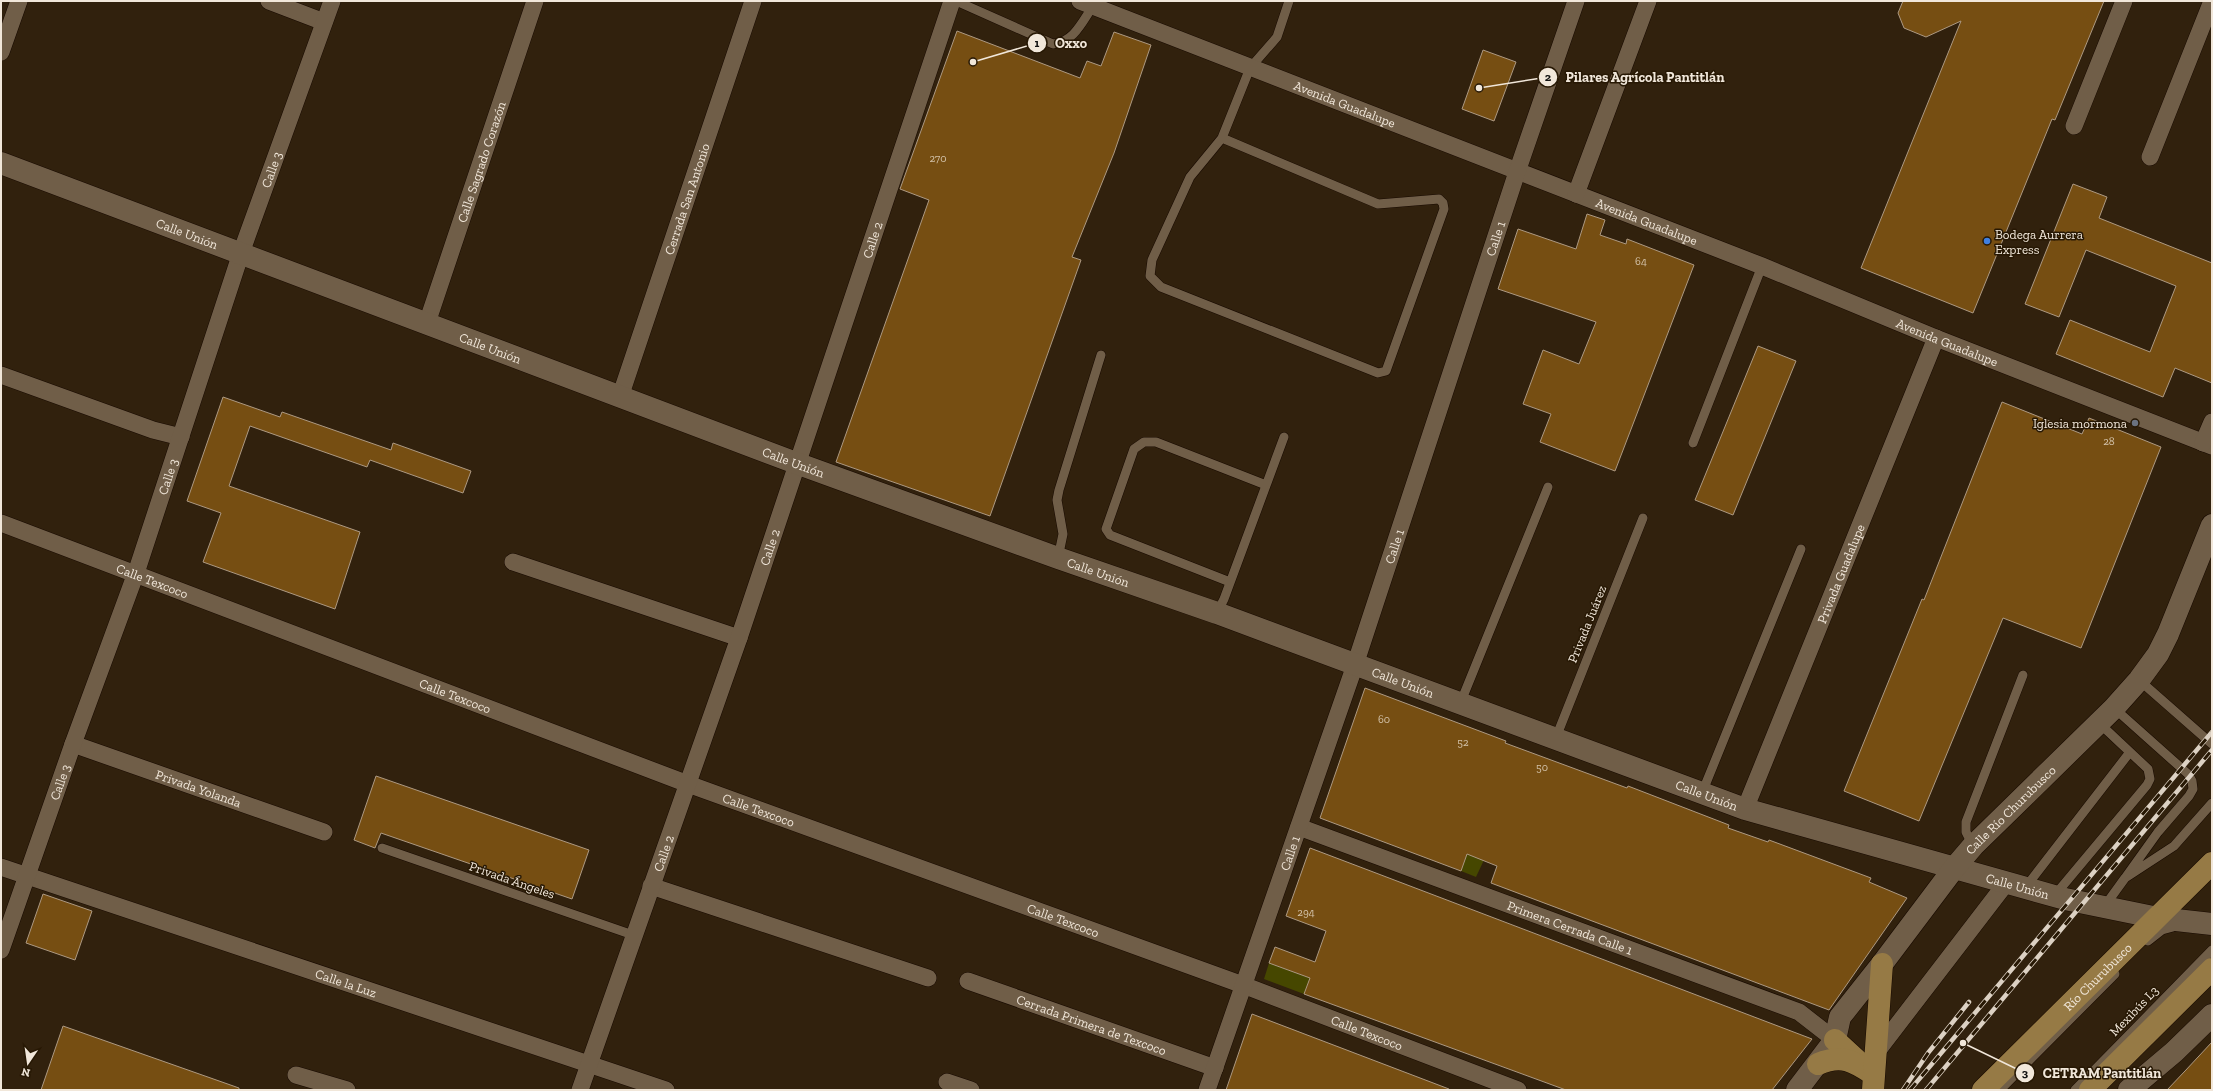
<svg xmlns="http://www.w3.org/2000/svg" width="2213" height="1091" viewBox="0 0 2213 1091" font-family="'Zilla Slab',serif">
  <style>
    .green { fill: #464700 }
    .building { fill: #764e12; stroke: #ad9982 }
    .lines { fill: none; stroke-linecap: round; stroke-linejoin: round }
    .service-casing { stroke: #180a00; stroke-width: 10 }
    .minor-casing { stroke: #180a00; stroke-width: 18 }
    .tertiary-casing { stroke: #180a00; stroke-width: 23 }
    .primary-casing { stroke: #180a00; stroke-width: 23 }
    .service { stroke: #705e48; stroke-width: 9 }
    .minor { stroke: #705e48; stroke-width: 17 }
    .tertiary { stroke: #705e48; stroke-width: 22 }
    .primary { stroke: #967a45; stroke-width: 22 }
    .rail-casing { stroke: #dcd1c3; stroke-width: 4.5 }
    .rail { stroke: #271804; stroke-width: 3; stroke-dasharray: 9; stroke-linecap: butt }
    .shop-dot { fill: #3f7fe0; stroke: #271804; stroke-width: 1.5 }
    .worship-dot { fill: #6b7280; stroke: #271804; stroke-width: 1.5 }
    .labels { text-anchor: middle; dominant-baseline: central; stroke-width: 3; stroke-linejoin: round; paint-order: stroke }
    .number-label { font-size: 11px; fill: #d2c1a8 }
    .street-label { font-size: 13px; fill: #f1e7da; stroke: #271804 }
    .poi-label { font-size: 13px; fill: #f1e7da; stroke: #271804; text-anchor: start }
    .leader { fill: none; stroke: #f1e7da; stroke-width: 1.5 }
    .callout-dot { fill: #f1e7da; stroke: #271804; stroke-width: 1.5 }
    .mark-label { font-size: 12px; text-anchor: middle; font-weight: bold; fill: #111 }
    .callout-label { font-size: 14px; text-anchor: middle; font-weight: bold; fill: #f1e7da; stroke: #271804; stroke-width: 3; stroke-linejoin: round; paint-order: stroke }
  </style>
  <rect width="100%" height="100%" fill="#31210d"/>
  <path class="green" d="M 1483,807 L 1505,815 L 1476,877 L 1461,871 Z
    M 1269,963 L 1310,978 L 1304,994 L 1264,979 Z"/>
  <path class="building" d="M 1903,1 L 2104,1 L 2055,120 L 2052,119 L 1973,313 L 1861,268 L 1961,21 L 1926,37 L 1904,28 L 1898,13 Z
    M 957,31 L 1080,78 L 1087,61 L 1101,66 L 1114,32 L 1151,45 L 1114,153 L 1072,257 L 1081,260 L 990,516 L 836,462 L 929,200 L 900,189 Z
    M 1483,50 L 1516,62 L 1494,121 L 1462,109 Z
    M 2073,184 L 2107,197 L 2099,218 L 2212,263 L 2212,383 L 2175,368 L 2163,397 L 2056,354 L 2070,320 L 2150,352 L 2176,286 L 2086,250 L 2059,317 L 2025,304 Z
    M 1587,214 L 1605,220 L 1600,235 L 1626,244 L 1627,239 L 1694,265 L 1615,471 L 1540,442 L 1551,414 L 1523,404 L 1543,350 L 1579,364 L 1596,322 L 1498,289 L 1518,229 L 1576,249 Z
    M 1758,346 L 1796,361 L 1733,515 L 1695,500 Z
    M 223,397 L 280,417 L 282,412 L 391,450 L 393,443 L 471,471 L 463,493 L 370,460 L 367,467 L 250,426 L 229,486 L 360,532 L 335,609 L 203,562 L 221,513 L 187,501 Z
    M 2002,402 L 2082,434 L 2089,418 L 2161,447 L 2081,648 L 2003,618 L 1919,821 L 1844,791 L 1922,599 L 1924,600 Z
    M 1365,688 L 1506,741 L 1505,743 L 1627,788 L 1628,786 L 1729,825 L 1728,828 L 1768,842 L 1769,840 L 1871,878 L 1869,882 L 1907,898 L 1829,1010 L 1491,883 L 1497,866 L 1467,854 L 1461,871 L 1320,818 Z
    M 376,776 L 589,850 L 572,899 L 381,833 L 375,848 L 354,840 Z
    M 1310,848 L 1368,870 L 1812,1039 L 1772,1090 L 1566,1090 L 1304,994 L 1310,978 L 1269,963 L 1275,947 L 1315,962 L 1326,931 L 1286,916 Z
    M 43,894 L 92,911 L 75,960 L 26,943 Z
    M 1252,1014 L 1449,1089 L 1449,1090 L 1226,1090 Z
    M 63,1026 L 239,1088 L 239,1090 L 41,1090 Z
    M 2212,1042 L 2212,1090 L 2167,1090 L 2185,1071 Z"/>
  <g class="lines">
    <g class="service-casing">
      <path id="service" d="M 956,1 L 1053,44 C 1074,42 1082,22 1093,6
        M 1222,138 L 1378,204 L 1439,199 L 1443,203 L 1444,209 L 1386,371 L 1378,373 L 1161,287 L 1150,276 L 1152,260 L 1190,177 L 1222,138 L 1250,68 L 1277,37 L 1289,1
        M 1693,443 L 1762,266
        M 1058,558 L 1063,534 L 1057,500 L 1059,490 L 1101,355
        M 1230,582 L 1110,535 L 1106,529 L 1134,449 L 1144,442 L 1156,442 L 1266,485
        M 1217,613 L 1224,599 L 1284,437
        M 2139,680 L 2212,744
        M 1460,704 L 1548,487
        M 2114,708 L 2188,774 L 2192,781 L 2193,789 L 2189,796 L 2158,832 L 2125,878
        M 1555,740 L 1643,518
        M 1702,793 L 1801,549
        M 1973,846 L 1966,832 L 1966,822 L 2023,675
        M 382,848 L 633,935
        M 2025,888 L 2130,752
        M 2055,895 L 2147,785 L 2150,779 L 2148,769 L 2099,723
        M 2104,907 L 2125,878 L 2174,846 L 2212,803
        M 2148,941 L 2162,930 L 2173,927
        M 2000,1090 L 2115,974
        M 2075,1090 L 2212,950"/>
    </g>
    <g class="minor-casing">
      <g id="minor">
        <path d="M 269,1 L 324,22"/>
        <path id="s1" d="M 1080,1 L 1762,266 L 1936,338 L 2212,446"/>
        <path d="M 1,52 L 19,1"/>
        <path d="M 2074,126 L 2124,1"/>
        <path d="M 2150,157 L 2212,1"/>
        <path d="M 1576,194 L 1648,1"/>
        <path id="s2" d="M 427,323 L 535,1"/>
        <path d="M 1,375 L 153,430 L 181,437"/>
        <path id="s3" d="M 620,397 L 753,1"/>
        <path d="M 2203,443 L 2212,422"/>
        <path id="s4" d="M 1,523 L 688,784 L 1243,985 L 1518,1090"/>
        <path d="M 513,562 L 739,638"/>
        <path id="s5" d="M 73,744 L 324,832"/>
        <path id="s6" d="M 1745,809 L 1936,338"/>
        <path id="s7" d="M 1299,827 L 1799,1012 L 1835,1040"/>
        <path id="s8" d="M 1,867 L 666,1090"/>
        <path d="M 651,886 L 928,978"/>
        <path id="s9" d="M 1,950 L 73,744 L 136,573 L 241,253 L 332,1"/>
        <path id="s10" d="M 968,981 L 1215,1068"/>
        <path d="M 1875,1054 L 2007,882"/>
        <path d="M 296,1075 L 347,1090"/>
        <path d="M 947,1082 L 971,1090"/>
        <path id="s11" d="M 580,1090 L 739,638 L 952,1"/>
        <path id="s12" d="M 1207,1090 L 1355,665 L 1517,172 L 1576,1"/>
      </g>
    </g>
    <g class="tertiary-casing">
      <g id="tertiary">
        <path id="s13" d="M 1,163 L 796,463 L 1058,558 L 1217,613 L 1745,809 L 2065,899 L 2158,918 L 2212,924"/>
        <path id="s14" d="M 1797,1090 L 1835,1040 L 1840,1017 L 1882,964 L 1955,867 L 1973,846 L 2114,708 L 2139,680 L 2158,654 L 2168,634 L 2212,525"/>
        <path d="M 2129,1090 L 2174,1052 L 2212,1015"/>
      </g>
    </g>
    <g class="primary-casing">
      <g id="primary">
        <path d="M 1835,1040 L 1860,1063"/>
        <path d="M 1818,1064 C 1842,1054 1853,1061 1873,1074"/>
        <path d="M 1873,1090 L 1882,964"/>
        <path id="s15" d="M 1983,1090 L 2212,863"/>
        <path d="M 2090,1090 L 2212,969"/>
      </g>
    </g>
    <use href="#service" class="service"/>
    <use href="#minor" class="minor"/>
    <use href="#tertiary" class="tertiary"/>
    <use href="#primary" class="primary"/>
    <g class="rail-casing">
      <path id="rail" d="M 1903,1090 L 1928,1053 L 1969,1002
        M 1910,1090 L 2212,732
        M 1926,1090 L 2212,750"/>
    </g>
    <use href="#rail" class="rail"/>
  </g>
  <circle class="shop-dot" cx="1987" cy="241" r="4"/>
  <circle class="worship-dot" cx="2135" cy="423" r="4"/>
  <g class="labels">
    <g class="number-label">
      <text x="938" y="158">270</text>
      <text x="1641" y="261">64</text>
      <text x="2109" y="441">28</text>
      <text x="1384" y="719">60</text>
      <text x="1463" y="742">52</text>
      <text x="1542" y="767">50</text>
      <text x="1306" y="912">294</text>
    </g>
    <g class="street-label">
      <text stroke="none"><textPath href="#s1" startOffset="284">Avenida Guadalupe</textPath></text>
      <text stroke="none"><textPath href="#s2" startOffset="170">Calle Sagrado Corazón</textPath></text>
      <text stroke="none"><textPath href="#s9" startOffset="826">Calle 3</textPath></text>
      <text stroke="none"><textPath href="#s3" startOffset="209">Cerrada San Antonio</textPath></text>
      <text stroke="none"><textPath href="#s1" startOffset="608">Avenida Guadalupe</textPath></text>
      <text stroke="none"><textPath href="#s13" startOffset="199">Calle Unión</textPath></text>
      <text stroke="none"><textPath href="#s11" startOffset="899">Calle 2</textPath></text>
      <text stroke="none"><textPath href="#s12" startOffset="899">Calle 1</textPath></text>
      <text stroke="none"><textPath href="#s1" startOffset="932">Avenida Guadalupe</textPath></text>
      <text stroke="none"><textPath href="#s13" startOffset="523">Calle Unión</textPath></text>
      <text stroke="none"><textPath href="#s13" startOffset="847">Calle Unión</textPath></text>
      <text stroke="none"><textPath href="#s9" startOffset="502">Calle 3</textPath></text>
      <text stroke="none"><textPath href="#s12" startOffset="575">Calle 1</textPath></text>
      <text stroke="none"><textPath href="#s11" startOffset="575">Calle 2</textPath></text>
      <text stroke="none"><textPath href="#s13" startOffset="1171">Calle Unión</textPath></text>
      <text stroke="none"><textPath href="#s6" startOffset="254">Privada Guadalupe</textPath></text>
      <text stroke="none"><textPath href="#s4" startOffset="162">Calle Texcoco</textPath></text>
      <text transform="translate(1587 624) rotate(-68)">Privada Juárez</text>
      <text stroke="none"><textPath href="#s13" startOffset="1495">Calle Unión</textPath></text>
      <text stroke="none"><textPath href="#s4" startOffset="486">Calle Texcoco</textPath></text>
      <text stroke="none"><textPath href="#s9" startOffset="178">Calle 3</textPath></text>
      <text stroke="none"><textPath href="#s5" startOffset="133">Privada Yolanda</textPath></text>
      <text stroke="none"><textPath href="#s13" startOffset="1819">Calle Unión</textPath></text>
      <text stroke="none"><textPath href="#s4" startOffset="810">Calle Texcoco</textPath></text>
      <text stroke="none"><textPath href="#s14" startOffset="355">Calle Río Churubusco</textPath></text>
      <text stroke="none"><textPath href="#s11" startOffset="251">Calle 2</textPath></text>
      <text stroke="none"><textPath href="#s12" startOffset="251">Calle 1</textPath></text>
      <text transform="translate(512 880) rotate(19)">Privada Ángeles</text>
      <text stroke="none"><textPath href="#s13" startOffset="2143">Calle Unión</textPath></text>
      <text stroke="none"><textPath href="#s4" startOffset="1134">Calle Texcoco</textPath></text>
      <text stroke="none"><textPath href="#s7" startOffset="289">Primera Cerrada Calle 1</textPath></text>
      <text stroke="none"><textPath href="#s15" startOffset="161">Río Churubusco</textPath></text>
      <text stroke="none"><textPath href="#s8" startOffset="364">Calle la Luz</textPath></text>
      <text transform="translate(2134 1011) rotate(-46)">Mexibús L3</text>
      <text stroke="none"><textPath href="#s10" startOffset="131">Cerrada Primera de Texcoco</textPath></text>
      <text stroke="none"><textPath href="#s4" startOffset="1458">Calle Texcoco</textPath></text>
    </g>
    <g class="poi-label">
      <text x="1995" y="234">Bodega Aurrera<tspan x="1995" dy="15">Express</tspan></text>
      <text x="2127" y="423" text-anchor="end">Iglesia mormona</text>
    </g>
  </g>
  <path class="leader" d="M973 62L1037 43M1479 88L1548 77M1963 1043L2025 1073"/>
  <g class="callout-dot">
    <circle cx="973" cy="62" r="4"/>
    <circle cx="1479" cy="88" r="4"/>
    <circle cx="1963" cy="1043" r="4"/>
    <circle cx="1037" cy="43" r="10"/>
    <circle cx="1548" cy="77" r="10"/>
    <circle cx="2025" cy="1073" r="10"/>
  </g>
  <g class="mark-label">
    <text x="1037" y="47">1</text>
    <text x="1548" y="81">2</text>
    <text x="2025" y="1077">3</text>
  </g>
  <g class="callout-label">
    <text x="1071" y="48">Oxxo</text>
    <text x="1645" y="82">Pilares Agrícola Pantitlán</text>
    <text x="2102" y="1078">CETRAM Pantitlán</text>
  </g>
  <rect width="2213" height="1091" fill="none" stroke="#f1e7da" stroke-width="4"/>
  <g transform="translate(28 1063) rotate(193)" stroke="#271804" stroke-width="3" paint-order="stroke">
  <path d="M0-3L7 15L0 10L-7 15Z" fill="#f1e7da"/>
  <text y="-6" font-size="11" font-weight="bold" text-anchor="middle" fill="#f1e7da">N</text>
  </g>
</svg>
